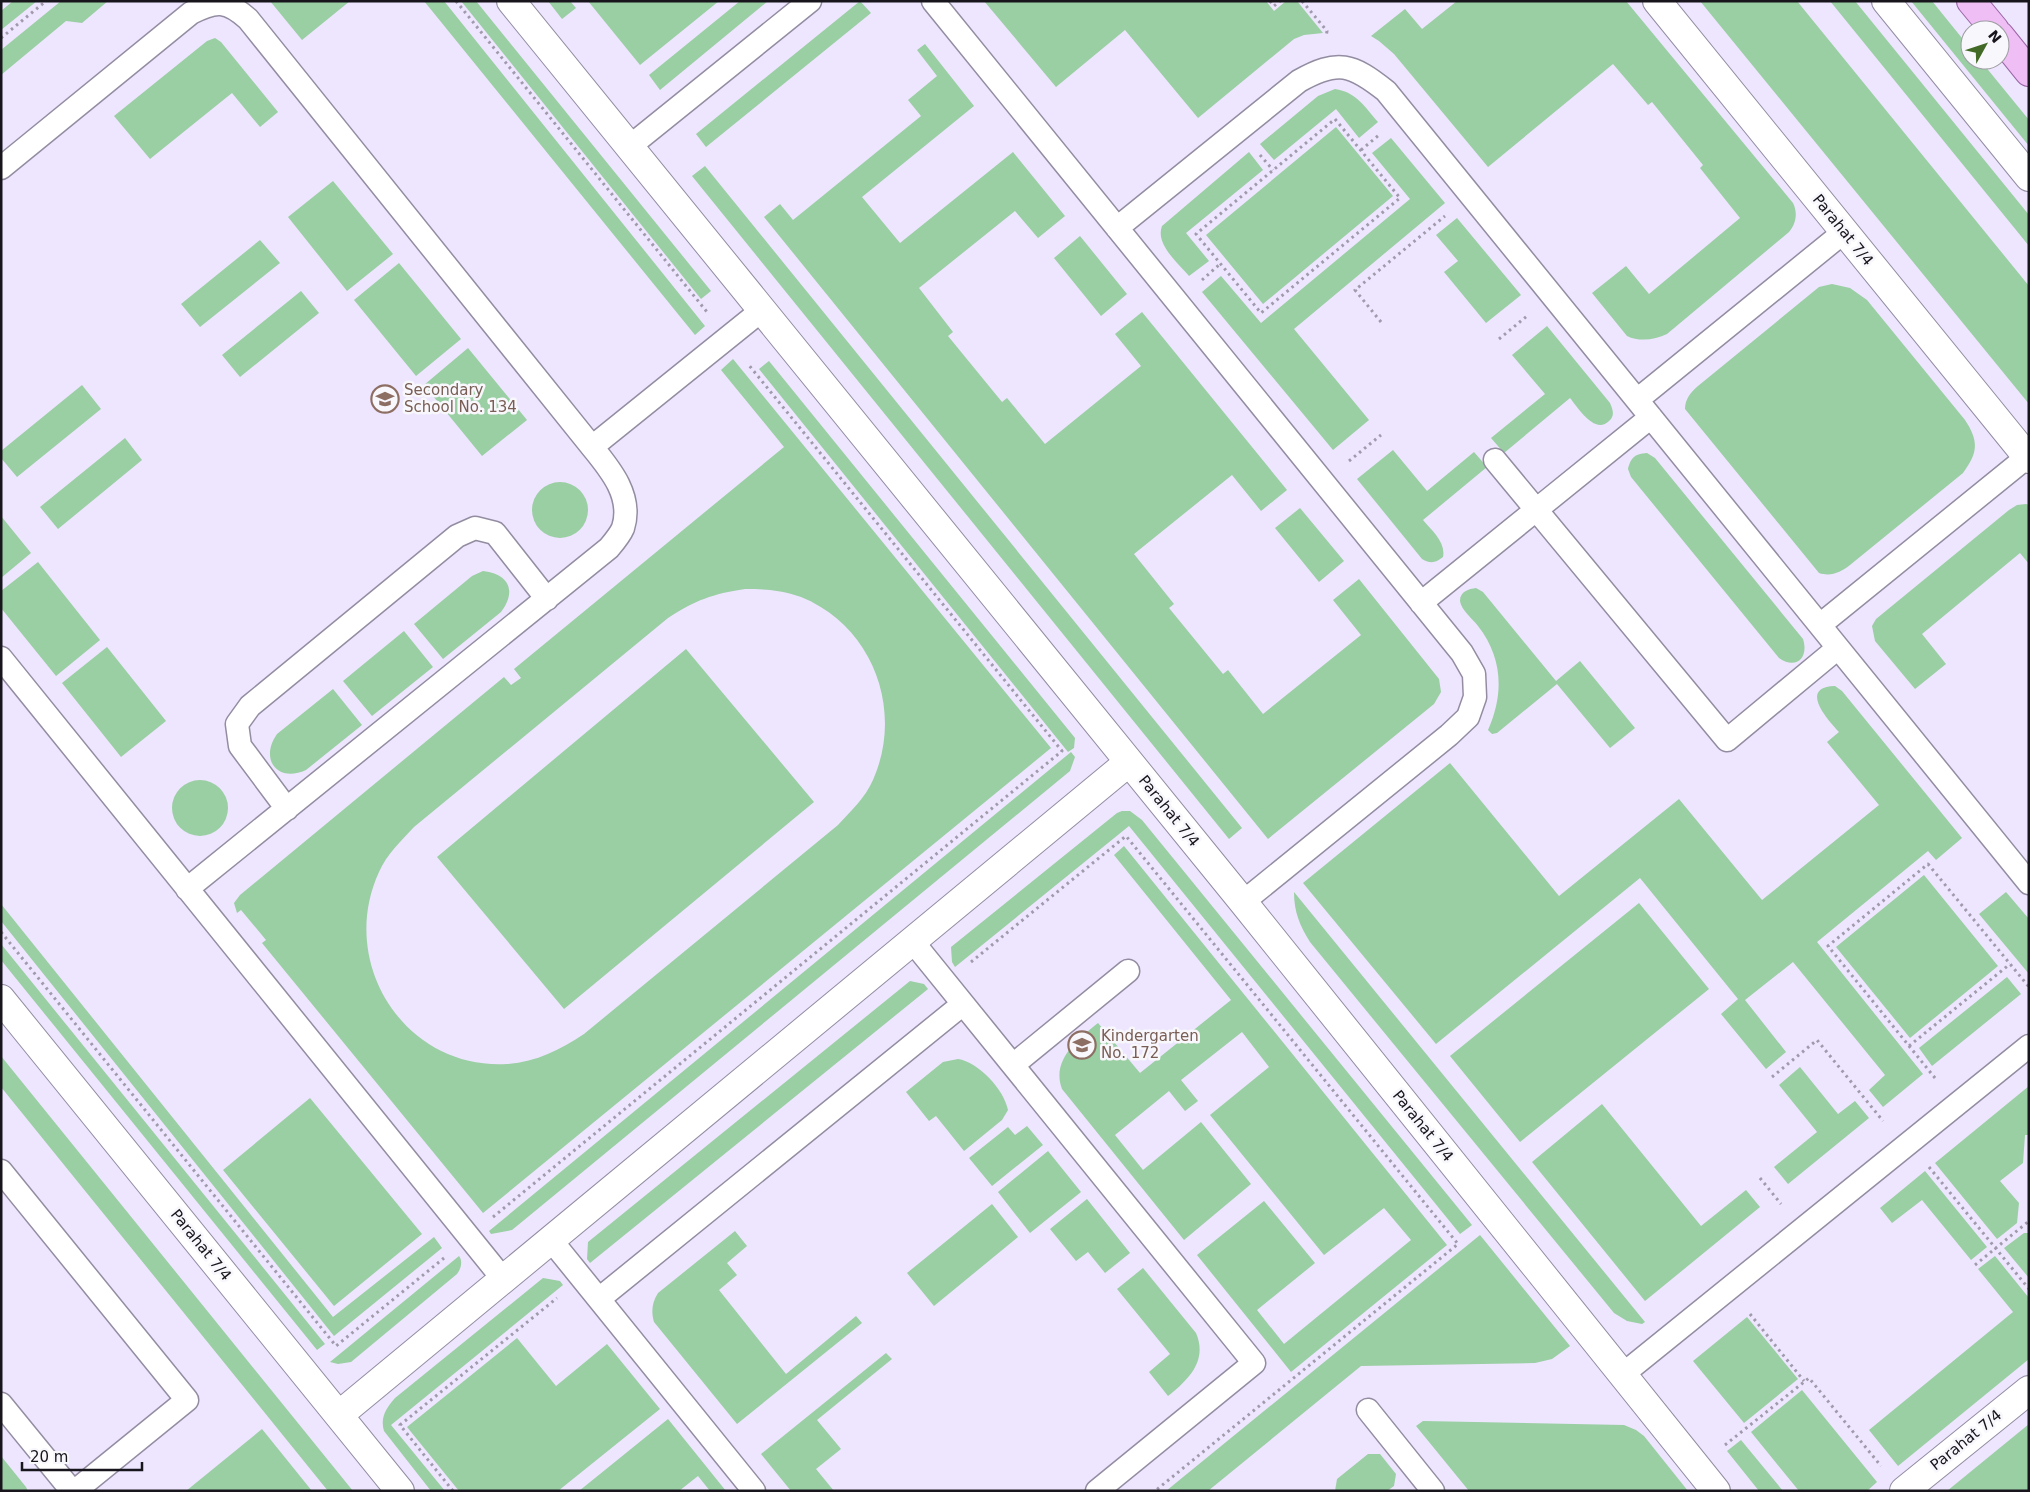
<svg xmlns="http://www.w3.org/2000/svg" width="2030" height="1492" viewBox="0 0 2030 1492" font-family="'DejaVu Sans',sans-serif">
  <style>
    .green { fill: #9acea3; fill-rule: evenodd }
    .lines { fill: none; stroke-linecap: round; stroke-linejoin: round }
    .lane-casing { stroke: #948da2; stroke-width: 25 }
    .street-casing { stroke: #948da2; stroke-width: 30 }
    .primary-casing { stroke: #9b66a6; stroke-width: 30 }
    .path { stroke: #a09aac; stroke-width: 3; stroke-dasharray: 2.5 4; stroke-linecap: butt }
    .lane { stroke: #fff; stroke-width: 22 }
    .street { stroke: #fff; stroke-width: 28 }
    .primary { stroke: #eebef5; stroke-width: 28 }
    .labels { text-anchor: middle; dominant-baseline: central; stroke-width: 5; stroke-linejoin: round; paint-order: stroke }
    .street-label { font-size: 15px; fill: #18151d; stroke: #f8f7fc }
    .education-label { font-size: 15px; fill: #785e54; stroke: #f8f7fc; text-anchor: start }
  </style>
  <rect width="100%" height="100%" fill="#ede6fe"/>
  <path class="green" d="M 13,1 L 37,1 L 1,30 L 1,11 Z
    M 61,1 L 108,1 L 82,23 L 66,21 L 1,75 L 1,50 Z
    M 270,1 L 350,1 L 302,40 Z
    M 424,1 L 444,1 L 705,326 L 695,335 Z
    M 461,1 L 476,1 L 711,291 L 701,299 Z
    M 548,1 L 570,1 L 576,8 L 562,19 Z
    M 588,1 L 719,1 L 640,65 Z
    M 740,1 L 768,1 L 660,90 L 649,75 Z
    M 860,1 L 871,13 L 706,147 L 696,134 Z
    M 984,1 L 1266,1 L 1274,11 L 1286,1 L 1297,1 L 1323,33 L 1304,35 L 1294,39 L 1198,118 L 1125,30 L 1056,87 Z
    M 1457,1 L 1626,1 L 1793,203 C 1798,213 1796,224 1789,232 L 1667,334 C 1655,340 1639,342 1627,336 L 1592,293 L 1626,266 L 1649,294 L 1740,218 L 1700,168 L 1703,165 L 1652,102 L 1648,105 L 1613,64 L 1488,167 L 1394,54 L 1379,41 L 1371,36 L 1405,9 L 1422,29 Z
    M 1700,1 L 1797,1 L 2029,286 L 2029,404 Z
    M 1830,1 L 1855,1 L 2029,215 L 2029,246 Z
    M 1911,1 L 1932,1 L 1970,48 L 1970,60 L 1980,60 L 2029,120 L 2029,146 Z
    M 215,38 L 221,42 L 278,112 L 260,127 L 232,93 L 150,159 L 114,116 L 207,41 Z
    M 925,44 L 974,106 L 862,197 L 900,243 L 1013,152 L 1065,216 L 1038,238 L 1015,211 L 919,288 L 953,332 L 948,336 L 1002,402 L 1007,398 L 1045,444 L 1141,366 L 1115,334 L 1142,312 L 1287,490 L 1261,511 L 1232,475 L 1134,554 L 1174,604 L 1169,608 L 1223,674 L 1228,670 L 1263,714 L 1361,635 L 1333,600 L 1359,579 L 1439,679 L 1441,692 L 1434,704 L 1268,839 L 764,217 L 780,204 L 793,220 L 921,116 L 908,100 L 937,76 L 917,50 Z
    M 1335,89 C 1356,92 1365,107 1378,122 L 1359,138 L 1336,109 L 1274,160 L 1260,144 L 1318,96 Z
    M 1336,127 L 1393,196 L 1263,304 L 1206,235 Z
    M 1391,138 L 1445,203 L 1294,329 L 1369,420 L 1333,450 L 1202,292 L 1221,276 L 1261,323 L 1410,199 L 1372,153 Z
    M 1249,152 L 1263,170 L 1186,233 L 1209,261 L 1189,276 C 1178,263 1155,244 1162,226 Z
    M 705,166 L 1242,828 L 1229,839 L 692,176 Z
    M 333,181 L 393,254 L 347,291 L 288,217 Z
    M 1457,218 L 1521,295 L 1486,323 L 1444,272 L 1458,261 L 1436,235 Z
    M 1080,236 L 1127,294 L 1101,316 L 1054,258 Z
    M 260,240 L 280,263 L 200,327 L 181,304 Z
    M 399,263 L 461,339 L 416,376 L 354,300 Z
    M 1832,284 L 1850,288 L 1867,300 L 1965,420 C 1979,441 1978,453 1963,473 L 1850,565 C 1841,572 1831,577 1819,573 L 1685,409 C 1685,399 1691,392 1698,386 L 1819,287 Z
    M 301,291 L 319,313 L 240,377 L 222,355 Z
    M 1547,326 L 1610,403 C 1613,410 1615,416 1609,421 C 1595,435 1578,408 1570,398 L 1504,453 L 1491,438 L 1545,394 L 1512,355 Z
    M 468,348 L 527,420 L 482,456 L 424,385 Z
    M 733,359 L 1051,748 L 483,1213 L 262,943 L 266,940 L 241,910 L 237,913 L 234,903 L 240,895 L 504,677 L 511,685 L 521,678 L 514,669 L 784,447 L 721,370 ZM 745,589 C 764,589 783,590 801,597 C 873,626 904,710 873,780 C 865,798 851,811 838,825 L 584,1034 C 560,1050 536,1062 507,1064 C 405,1070 337,963 379,872 C 387,854 401,841 414,827 L 668,618 C 696,600 712,594 745,589 Z
    M 769,361 L 1075,738 L 1074,748 L 1068,752 L 759,369 Z
    M 82,385 L 101,409 L 17,477 L 1,458 L 1,451 Z
    M 125,438 L 142,460 L 58,529 L 40,507 Z
    M 1393,450 L 1427,491 L 1474,452 L 1487,467 L 1423,520 C 1432,531 1446,542 1443,557 C 1435,563 1431,564 1422,559 L 1357,479 Z
    M 1647,453 L 1655,458 L 1803,639 C 1809,658 1796,670 1779,658 L 1631,477 L 1628,469 C 1631,457 1635,454 1647,453 Z
    M532 510a28 28 0 1 1 56 0a28 28 0 1 1-56 0Z
    M 2026,504 L 2029,505 L 2029,564 L 2020,553 L 1922,634 L 1946,664 L 1915,689 L 1875,641 L 1872,626 L 1876,619 L 2009,510 L 2017,505 Z
    M 1300,508 L 1344,561 L 1319,582 L 1275,528 Z
    M 1,516 L 31,553 L 1,578 Z
    M 38,562 L 100,640 L 56,676 L 1,608 L 1,591 Z
    M 483,571 C 509,574 517,591 501,612 L 443,659 L 414,624 L 472,576 Z
    M 1476,588 L 1483,592 L 1556,681 L 1580,661 L 1635,728 L 1610,748 L 1557,684 L 1497,733 L 1492,734 L 1488,730 C 1504,694 1503,658 1478,626 C 1473,619 1461,610 1460,601 C 1460,591 1469,589 1476,588 Z
    M 404,631 L 433,667 L 372,716 L 343,681 Z
    M 107,647 L 166,721 L 121,757 L 62,683 Z
    M 686,649 L 814,802 L 564,1009 L 437,857 Z
    M 1835,686 L 1842,691 L 1962,838 L 1936,860 L 1928,851 L 1817,942 L 1923,1074 L 1883,1107 L 1869,1090 L 1885,1075 L 1793,962 L 1745,1000 L 1786,1052 L 1766,1069 L 1721,1014 L 1738,999 L 1640,878 L 1436,1044 L 1303,883 L 1450,763 L 1559,896 L 1679,799 L 1762,900 L 1879,805 L 1827,742 L 1839,732 C 1828,720 1798,687 1835,686 Z
    M 333,689 L 362,725 L 306,770 C 278,783 259,760 277,734 Z
    M 1071,752 L 1075,757 L 1070,771 L 512,1230 L 491,1234 L 489,1231 Z
    M172 808a28 28 0 1 1 56 0a28 28 0 1 1-56 0Z
    M 1122,811 L 1130,811 L 1142,820 L 1472,1225 L 1460,1234 L 1129,826 L 955,967 L 952,962 L 951,947 L 1117,813 Z
    M 1124,846 L 1447,1245 L 1291,1372 L 1197,1255 L 1264,1201 L 1315,1263 L 1257,1310 L 1284,1344 L 1411,1240 L 1384,1208 L 1324,1255 L 1210,1115 L 1269,1067 L 1242,1032 L 1181,1080 L 1198,1101 L 1185,1111 L 1169,1091 L 1115,1135 L 1143,1170 L 1201,1122 L 1251,1184 L 1184,1240 L 1062,1089 C 1051,1060 1078,1039 1098,1023 L 1140,1073 L 1231,1000 L 1114,855 Z
    M 1924,875 L 1998,966 L 1910,1038 L 1836,947 Z
    M 1294,892 L 1645,1322 L 1642,1324 L 1627,1321 L 1614,1313 L 1310,942 C 1300,926 1294,912 1294,892 Z
    M 2006,892 L 2029,919 L 2029,974 L 1979,914 Z
    M 1639,903 L 1709,989 L 1520,1142 L 1450,1056 Z
    M 1,904 L 333,1317 L 434,1237 L 442,1248 L 334,1336 L 1,921 Z
    M 1,944 L 325,1344 L 317,1350 L 1,960 Z
    M 2007,977 L 2021,994 L 1932,1066 L 1919,1048 Z
    M 910,981 L 924,984 L 928,989 L 590,1263 L 587,1259 L 588,1242 Z
    M 1,1056 L 353,1491 L 328,1491 L 1,1087 Z
    M 958,1059 C 978,1062 1004,1089 1008,1110 L 1002,1120 L 964,1151 L 936,1116 L 929,1121 L 906,1092 L 943,1062 Z
    M 1800,1067 L 1838,1114 L 1855,1101 L 1869,1118 L 1788,1184 L 1774,1167 L 1817,1132 L 1779,1085 Z
    M 2029,1086 L 2029,1135 L 2025,1135 L 2023,1163 L 2000,1181 L 2019,1203 L 2017,1223 L 1997,1239 L 1935,1163 Z
    M 310,1098 L 422,1234 L 334,1306 L 223,1170 Z
    M 1602,1104 L 1701,1226 L 1746,1190 L 1760,1207 L 1645,1301 L 1532,1162 Z
    M 1027,1126 L 1043,1145 L 992,1186 L 969,1158 L 1008,1127 L 1015,1135 Z
    M 1048,1151 L 1081,1192 L 1030,1233 L 998,1192 Z
    M 1925,1171 L 1987,1247 L 1971,1260 L 1922,1200 L 1892,1223 L 1880,1208 Z
    M 1087,1199 L 1130,1253 L 1105,1273 L 1088,1252 L 1076,1261 L 1050,1229 Z
    M 992,1204 L 1018,1237 L 934,1306 L 907,1273 Z
    M 735,1231 L 747,1246 L 727,1263 L 737,1275 L 719,1290 L 786,1374 L 856,1316 L 862,1323 L 737,1424 L 654,1322 C 651,1312 652,1302 658,1293 Z
    M 2024,1233 L 2029,1233 L 2029,1278 L 2004,1248 Z
    M 1480,1235 L 1570,1346 L 1552,1359 L 1535,1363 L 1361,1366 L 1208,1491 L 1166,1491 Z
    M 459,1256 C 463,1261 461,1269 457,1274 L 351,1362 L 338,1364 L 330,1362 Z
    M 1995,1256 L 2029,1298 L 2029,1359 L 1898,1466 L 1869,1430 L 2013,1312 L 1978,1269 Z
    M 1143,1268 L 1196,1333 C 1208,1361 1188,1380 1168,1396 L 1149,1372 L 1170,1354 L 1117,1289 Z
    M 543,1278 L 560,1281 L 563,1285 L 391,1425 L 445,1491 L 431,1491 L 384,1431 C 380,1418 386,1408 395,1398 Z
    M 1747,1317 L 1798,1379 L 1744,1423 L 1693,1361 Z
    M 517,1338 L 556,1386 L 607,1344 L 660,1409 L 558,1491 L 459,1491 L 407,1427 Z
    M 886,1353 L 892,1359 L 817,1420 L 841,1449 L 816,1469 L 834,1491 L 791,1491 L 761,1454 Z
    M 1802,1390 L 1877,1482 L 1867,1491 L 1799,1491 L 1751,1432 Z
    M 668,1419 L 726,1491 L 710,1491 L 698,1476 L 679,1491 L 579,1491 Z
    M 1423,1421 L 1624,1425 L 1636,1430 L 1644,1436 L 1688,1491 L 1469,1491 L 1416,1426 Z
    M 2029,1424 L 2029,1491 L 1947,1491 Z
    M 262,1429 L 312,1491 L 186,1491 Z
    M 1741,1440 L 1783,1491 L 1759,1491 L 1727,1451 Z
    M 1368,1454 L 1380,1454 L 1396,1474 L 1394,1486 L 1387,1491 L 1335,1491 L 1337,1479 Z
    M 1,1456 L 26,1487 L 28,1491 L 1,1491 Z"/>
  <g class="lines">
    <g class="lane-casing">
      <path id="lane" d="M 933,1 L 1462,653 L 1474,674 L 1475,697 L 1468,717 L 1449,735 L 1243,902
        M 629,147 L 810,1
        M 1,168 L 191,13 C 216,0 227,0 248,19 L 592,447 C 611,470 633,497 623,528 C 620,535 614,542 609,548 L 187,889
        M 1117,228 L 1299,81 C 1338,59 1352,64 1386,91 L 1637,400
        M 1844,232 L 1637,400 L 2029,883
        M 592,447 L 762,310
        M 1495,460 L 1727,740 L 1838,648
        M 1421,603 L 1651,417
        M 1820,625 L 2027,457
        M 1,658 L 503,1279
        M 287,809 L 240,746 L 237,724 L 250,706 L 457,536 L 475,528 L 495,533 L 547,599
        M 913,942 L 1254,1363 L 1097,1491
        M 1013,1065 L 1128,971
        M 1,1171 L 187,1400 L 75,1491
        M 551,1240 L 754,1491
        M 599,1299 L 963,1004
        M 1622,1375 L 2029,1046
        M 1,1404 L 72,1491
        M 1368,1410 L 1433,1491"/>
    </g>
    <g class="street-casing">
      <path id="street" d="M 511,1 L 1243,902 L 1716,1491
        M 1657,1 L 2029,459
        M 1886,1 L 2029,177
        M 1,999 L 400,1491
        M 339,1415 L 1129,762
        M 1904,1491 L 2029,1390"/>
    </g>
    <g class="primary-casing">
      <path id="primary" d="M 1971,1 L 1995,30
        M 2000,36 L 2029,72"/>
    </g>
    <path class="path" d="M 456,1 L 707,312
      M 1270,1 L 1274,6 L 1280,1
      M 1302,1 L 1327,31 L 1326,37
      M 1,38 L 46,1
      M 1335,119 L 1400,198 L 1261,313 L 1196,234 Z
      M 1361,150 L 1379,135
      M 1260,155 L 1273,170
      M 1202,280 L 1220,264
      M 1381,322 L 1355,290 L 1445,216
      M 1499,339 L 1527,316
      M 1349,461 L 1381,435
      M 1,932 L 336,1346 L 444,1258
      M 971,962 L 1126,836 L 1458,1244 L 1155,1491
      M 1909,1046 L 2010,964
      M 1772,1077 L 1817,1040 L 1883,1121
      M 1935,1078 L 1828,946 L 1928,864 L 2029,987
      M 1929,1167 L 2029,1289
      M 1760,1178 L 1781,1204
      M 493,1217 L 1062,751 L 748,364
      M 1975,1265 L 2029,1221
      M 1750,1314 L 1804,1381
      M 1725,1445 L 1809,1378 L 1881,1466
      M 453,1491 L 400,1425 L 557,1298"/>
    <use href="#lane" class="lane"/>
    <use href="#street" class="street"/>
    <use href="#primary" class="primary"/>
  </g>
  <defs>
    <g id="school-ring" transform="scale(1.4375)"><circle r="9.5" fill="#f8f7fc" stroke="#8d6e63" stroke-width="1.5"/><path d="M0-5L7-2L0 1L-7-2ZM-4 1L0 2.5L4 1V4Q0 6-4 4Z" fill="#8d6e63"/></g>
  </defs>
  <g fill-rule="evenodd">
    <use href="#school-ring" x="385" y="399"/>
    <use href="#school-ring" x="1082" y="1045"/>
  </g>
  <g class="labels">
    <g class="street-label">
      <text transform="translate(1843 230) rotate(51)">Parahat 7/4</text>
      <text transform="translate(1169 811) rotate(51)">Parahat 7/4</text>
      <text transform="translate(1423 1126) rotate(51)">Parahat 7/4</text>
      <text transform="translate(201 1245) rotate(51)">Parahat 7/4</text>
      <text transform="translate(1966 1440) rotate(-39)">Parahat 7/4</text>
    </g>
    <g class="education-label">
      <text x="404" y="390">Secondary<tspan x="404" dy="17">School No. 134</tspan></text>
      <text x="1101" y="1036">Kindergarten<tspan x="1101" dy="17">No. 172</tspan></text>
    </g>
  </g>
  <rect width="2030" height="1492" fill="none" stroke="#18151d" stroke-width="5"/>
  <g transform="translate(1985 45) rotate(50)"><circle r="24" fill="#f8f7fc" stroke="#9e9da3"/>
  <path d="M0-4L9 19L0 12L-9 19Z" fill="#426a26"/>
  <text y="-8" font-size="14" font-weight="bold" text-anchor="middle" fill="#18151d">N</text>
  </g>
  <path d="M22 1462v8h120v-8" fill="none" stroke="#18151d" stroke-width="2.5"/>
  <text x="30" y="1462" font-size="15" fill="#18151d" stroke="#f8f7fc" stroke-width="4" paint-order="stroke">20 m</text>
</svg>
